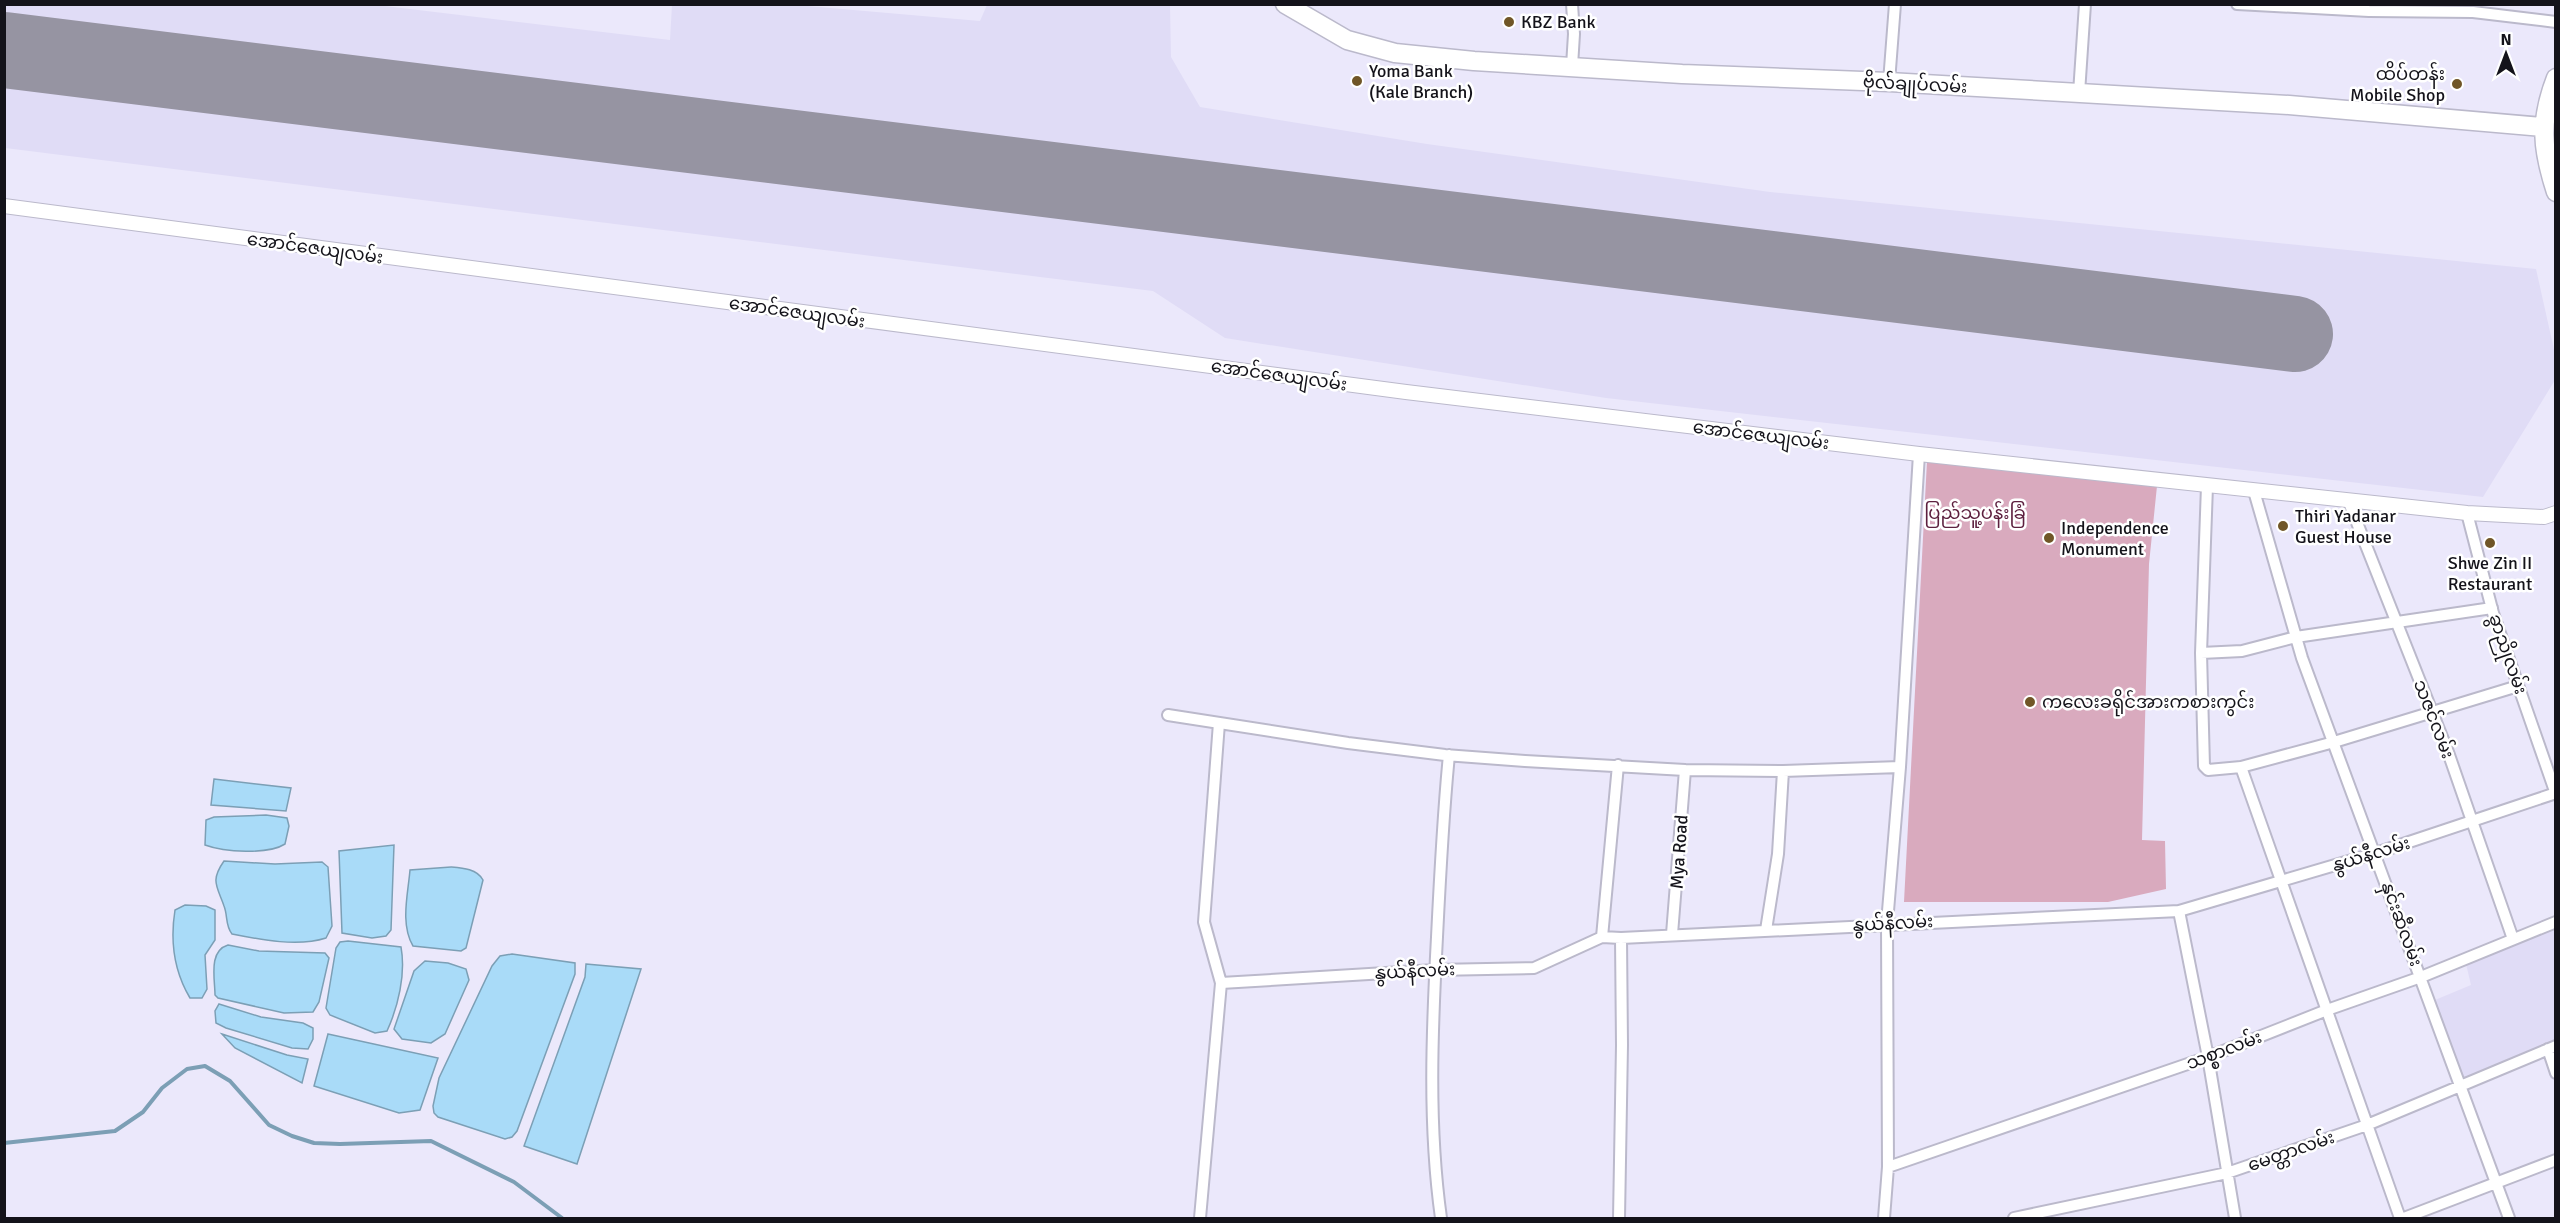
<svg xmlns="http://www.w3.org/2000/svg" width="2560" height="1223" viewBox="0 0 2560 1223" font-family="Signika,'Noto Sans Myanmar',sans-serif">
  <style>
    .built { fill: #e0dcf6 }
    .green { fill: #d9aabe }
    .water { fill: #a9dbf8; stroke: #7c9fb5; stroke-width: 1.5 }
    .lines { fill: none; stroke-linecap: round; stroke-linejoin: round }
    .stream { stroke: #7c9fb5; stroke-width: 4 }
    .runway { stroke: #9694a2; stroke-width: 76 }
    .minor-casing { stroke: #bbb9cb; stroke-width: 14 }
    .tertiary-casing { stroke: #bbb9cb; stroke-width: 16 }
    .trunk-casing { stroke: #bbb9cb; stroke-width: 21 }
    .minor { stroke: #fff; stroke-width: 10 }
    .tertiary { stroke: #fff; stroke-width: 14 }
    .trunk { stroke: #fff; stroke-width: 18 }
    .poi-dot { fill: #705627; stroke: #fff; stroke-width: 2 }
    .labels { text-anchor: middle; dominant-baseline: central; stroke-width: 5; stroke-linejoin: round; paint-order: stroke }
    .poi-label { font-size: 18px; fill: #14131a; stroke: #fff; text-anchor: start }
    .street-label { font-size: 18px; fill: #14131a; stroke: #fff }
    .park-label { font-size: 18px; fill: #5d203f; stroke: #fff }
  </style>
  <rect width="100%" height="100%" fill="#ebe8fb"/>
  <path class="built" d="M 368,4 L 670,40 L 672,5 L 796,5 L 980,21 L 987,5 L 1170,5 L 1171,57 L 1200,107 L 1427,144 L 1770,192 L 2536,269 L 2555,354 L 2555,380 L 2483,497 L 1606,398 L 1225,338 L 1153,291 L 5,148 L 5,5 Z
    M 2555,928 L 2555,1041 L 2464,1080 L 2435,1000 L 2471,985 L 2466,964 Z"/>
  <path class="green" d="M 1927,461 L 2157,486 L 2149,564 L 2142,840 L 2165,841 L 2166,889 L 2108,902 L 1904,902 Z"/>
  <path class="water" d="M 214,779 L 291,788 L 286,811 L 211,805 Z
    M 266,815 L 287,818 L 289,826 L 285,844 C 268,855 224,852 205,845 L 206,820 L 214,817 Z
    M 394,845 L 391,930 L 386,936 L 372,938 L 342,933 L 339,851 Z
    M 224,861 L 275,864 L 322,862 L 328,867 L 332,926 L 326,938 C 298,947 262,940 232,934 C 225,925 228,916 224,906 C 217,886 210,881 224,861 Z
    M 451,867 C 463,868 477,869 483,880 L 466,948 L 461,951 L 413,946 C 400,924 408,894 410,870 Z
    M 185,905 L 206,906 L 215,910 L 215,940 L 205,955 L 207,989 L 202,998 L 190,998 C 174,971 170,941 175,910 Z
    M 348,941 L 401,947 C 406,974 398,1007 387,1031 L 375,1033 L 330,1015 L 326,1008 L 336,948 L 340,942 Z
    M 228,945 L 259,951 L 325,953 L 329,958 L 319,1002 L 313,1012 L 284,1013 L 218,998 L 215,995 C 215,979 208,951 228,945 Z
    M 512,954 L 575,963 L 575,974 L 517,1131 L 512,1137 L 505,1139 L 438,1117 L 434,1113 L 433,1106 L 439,1078 L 492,966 L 500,956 Z
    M 425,961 L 448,963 L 466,969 L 469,980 L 445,1034 L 431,1043 L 402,1039 L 394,1029 L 414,971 Z
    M 586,964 L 641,969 L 577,1164 L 524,1146 L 585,977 Z
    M 219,1004 L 261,1017 L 303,1023 L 313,1028 L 313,1039 L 308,1049 L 292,1048 L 226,1028 L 216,1023 L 215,1011 Z
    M 222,1034 L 287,1055 L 308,1059 L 302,1083 L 235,1048 Z
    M 328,1034 L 438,1058 L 420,1110 L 399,1113 L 314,1086 Z"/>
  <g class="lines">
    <path class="stream" d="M 4,1143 L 115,1131 L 143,1112 L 162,1088 L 187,1069 L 205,1066 L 230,1081 L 269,1125 L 292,1136 L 314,1143 L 340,1144 L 431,1141 L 514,1182 L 562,1218"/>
    <path class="runway" d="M 4,50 L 2295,334"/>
    <g class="minor-casing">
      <path id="minor" d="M 1572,4 L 1574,34 L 1572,66
        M 2237,4 L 2369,11 L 2473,12 L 2556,22
        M 1889,82 L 1895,4
        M 2079,93 L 2085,4
        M 2207,486 L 2201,653 L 2204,766 L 2208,770 L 2241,767 L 2334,742 L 2518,686
        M 2254,491 L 2302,658 L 2509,1218
        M 2348,500 L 2448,752 L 2513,939
        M 2467,513 L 2493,613 L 2556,794
        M 2201,653 L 2242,651 L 2296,637 L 2492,608
        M 1168,715 L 1348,743 L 1445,755 L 1525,761 L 1685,770 L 1783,771 L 1900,767
        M 2241,767 L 2400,1218
        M 2179,911 L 2208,1057 L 2235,1218
        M 1766,930 L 1778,854 L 1783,771
        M 1672,934 L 1685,770
        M 1602,937 L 1618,765
        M 1221,983 L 1435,970 L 1534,968 L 1602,937 L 1621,938 L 2179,911 L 2376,853 L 2556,793
        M 2548,1049 L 2556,1073
        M 1888,1167 L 2208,1057 L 2327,1010 L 2421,977 L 2556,922
        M 1200,1218 L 1221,983 L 1204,922 L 1219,723
        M 1441,1218 C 1428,1125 1432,1031 1437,937 C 1440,876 1443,815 1449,755
        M 1619,1218 L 1622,1045 L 1621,938
        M 1884,1218 L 1888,1167 L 1887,923 L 1900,767 L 1919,454
        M 2014,1218 L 2227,1173 L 2367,1125 L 2556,1046
        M 2404,1218 L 2556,1160"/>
    </g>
    <g class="tertiary-casing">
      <path id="tertiary" d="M 4,206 L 1406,392 L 1919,454 L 2467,513 L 2544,517 L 2556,513"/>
    </g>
    <g class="trunk-casing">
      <path id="trunk" d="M 1285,4 L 1347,40 L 1395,53 L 1474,61 L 1682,74 L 1889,82 L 2289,105 L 2543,127
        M 2556,78 C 2539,122 2542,149 2556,192"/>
    </g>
    <use href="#minor" class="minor"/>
    <use href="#tertiary" class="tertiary"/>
    <use href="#trunk" class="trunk"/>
  </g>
  <g class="poi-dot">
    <circle cx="1509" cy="22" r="6"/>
    <circle cx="1357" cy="81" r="6"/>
    <circle cx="2457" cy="84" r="6"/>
    <circle cx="2283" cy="526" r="6"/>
    <circle cx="2049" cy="538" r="6"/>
    <circle cx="2490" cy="543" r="6"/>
    <circle cx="2030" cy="702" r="6"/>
  </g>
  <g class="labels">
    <g class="poi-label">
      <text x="1521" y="22">KBZ Bank</text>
      <text x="1369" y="71">Yoma Bank<tspan x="1369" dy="21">(Kale Branch)</tspan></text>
      <text x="2445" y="74" text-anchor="end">ထိပ်တန်း<tspan x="2445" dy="21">Mobile Shop</tspan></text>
      <text x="2295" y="516">Thiri Yadanar<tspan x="2295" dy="21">Guest House</tspan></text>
      <text x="2061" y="528">Independence<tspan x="2061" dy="21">Monument</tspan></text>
      <text x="2490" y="563" text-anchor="middle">Shwe Zin II<tspan x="2490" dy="21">Restaurant</tspan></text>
      <text x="2042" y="702">ကလေးခရိုင်အားကစားကွင်း</text>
    </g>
    <g class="street-label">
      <text transform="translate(1915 84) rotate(3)">ဗိုလ်ချုပ်လမ်း</text>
      <text transform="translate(315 248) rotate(8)">အောင်ဇေယျလမ်း</text>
      <text transform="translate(797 312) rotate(8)">အောင်ဇေယျလမ်း</text>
      <text transform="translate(1279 375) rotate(8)">အောင်ဇေယျလမ်း</text>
      <text transform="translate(1761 435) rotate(7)">အောင်ဇေယျလမ်း</text>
      <text transform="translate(2508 654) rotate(71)">ခွာညိုလမ်း</text>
      <text transform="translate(2434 719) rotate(69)">သဇင်လမ်း</text>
      <text transform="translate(1679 852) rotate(-86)">Mya Road</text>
      <text transform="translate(2371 854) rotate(-17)">နွယ်နီလမ်း</text>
      <text transform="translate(1893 923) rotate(-3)">နွယ်နီလမ်း</text>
      <text transform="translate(2402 924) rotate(70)">နှင်းဆီလမ်း</text>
      <text transform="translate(1415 971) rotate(-3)">နွယ်နီလမ်း</text>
      <text transform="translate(2224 1050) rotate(-21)">သစ္စာလမ်း</text>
      <text transform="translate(2291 1151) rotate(-19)">မေတ္တာလမ်း</text>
    </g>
    <g class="park-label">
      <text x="1975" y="513">ပြည်သူ့ပန်းခြံ</text>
    </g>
  </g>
  <rect width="2560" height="1223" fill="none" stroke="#14131a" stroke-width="12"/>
  <g transform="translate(2506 54)" stroke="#ffffff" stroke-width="4.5" paint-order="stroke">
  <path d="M0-4.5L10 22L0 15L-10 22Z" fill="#14131a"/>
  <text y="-9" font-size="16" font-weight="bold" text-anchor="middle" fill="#14131a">N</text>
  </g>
</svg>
